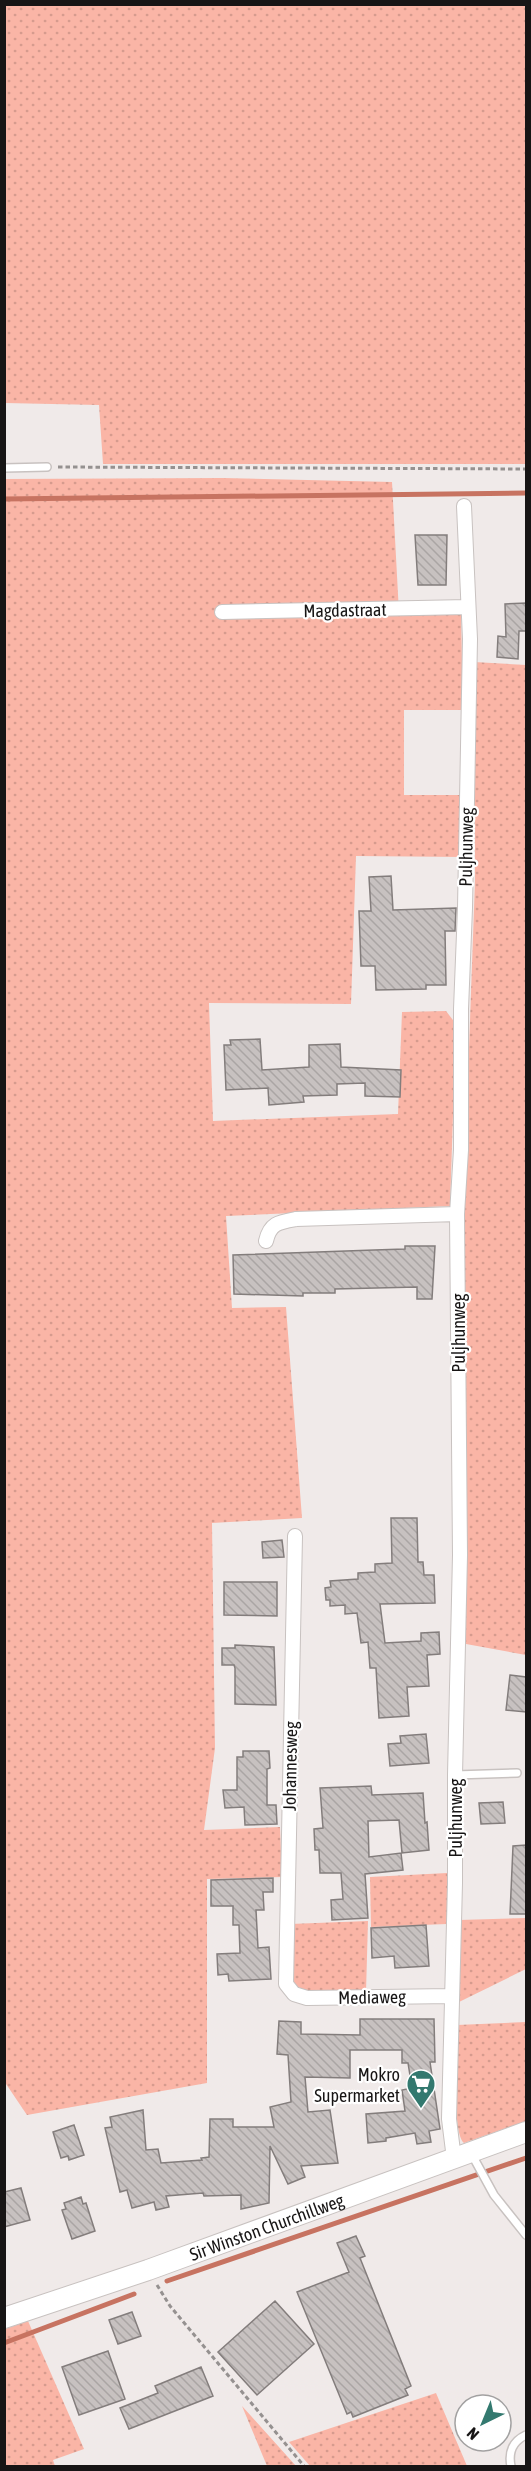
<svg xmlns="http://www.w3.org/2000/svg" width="531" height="2471" viewBox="0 0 531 2471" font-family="'Asap Condensed',sans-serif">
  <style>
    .grass { fill: url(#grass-dots) }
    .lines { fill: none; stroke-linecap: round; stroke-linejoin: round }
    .stream { stroke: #c77361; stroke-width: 5 }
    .building { fill: url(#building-back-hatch); stroke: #837d7c; stroke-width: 1.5 }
    .lane-casing { stroke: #c8c2c0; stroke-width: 10 }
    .street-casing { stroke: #c8c2c0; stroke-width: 16 }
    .secondary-casing { stroke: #c8c2c0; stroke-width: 22 }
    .path { stroke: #959190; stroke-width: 3; stroke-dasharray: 4.5 3; stroke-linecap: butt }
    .lane { stroke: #fff; stroke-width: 7 }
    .street { stroke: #fff; stroke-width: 14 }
    .secondary { stroke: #fff; stroke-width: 20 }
    .labels { text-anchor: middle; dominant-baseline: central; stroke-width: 4.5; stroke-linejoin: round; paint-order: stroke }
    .street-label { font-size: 18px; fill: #171515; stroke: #fff }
    .poi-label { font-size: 18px; fill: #171515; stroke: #fff; text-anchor: end }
  </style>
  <defs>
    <pattern id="grass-dots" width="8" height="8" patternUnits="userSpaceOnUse" patternTransform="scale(1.5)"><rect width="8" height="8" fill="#fab5a6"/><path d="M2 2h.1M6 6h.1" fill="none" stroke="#d69b8e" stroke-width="1.8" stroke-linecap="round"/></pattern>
    <pattern id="building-back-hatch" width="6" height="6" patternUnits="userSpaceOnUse" patternTransform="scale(1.5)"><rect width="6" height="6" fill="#c7c1c0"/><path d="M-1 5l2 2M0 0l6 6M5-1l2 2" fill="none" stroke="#aaa5a4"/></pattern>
  </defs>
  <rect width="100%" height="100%" fill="#f0eae9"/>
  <path class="grass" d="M 5,4 L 526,5 L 526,464 L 103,464 L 99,405 L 5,403 Z
    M 223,478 L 392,482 L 399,613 L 461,613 L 463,710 L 404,710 L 404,795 L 463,795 L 462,857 L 356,856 L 351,1004 L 209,1003 L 213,1121 L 398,1114 L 402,1012 L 446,1011 L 456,1024 L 450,1206 L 226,1216 L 232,1308 L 286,1307 L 302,1518 L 212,1523 L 215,1748 L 204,1830 L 280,1827 L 282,1877 L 207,1879 L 207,2083 L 27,2115 L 4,2081 L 4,479 Z
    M 474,662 L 526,665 L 526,1655 L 466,1644 L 464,1188 L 475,881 Z
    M 447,1873 L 447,1924 L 371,1927 L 370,1877 Z
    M 526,1918 L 526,1969 L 459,2002 L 459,1920 Z
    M 368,1921 L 366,1992 C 342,1993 306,2001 291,1980 L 290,1924 Z
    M 526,2022 L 526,2121 L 464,2143 C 451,2132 457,2046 457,2025 Z
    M 28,2321 L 84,2449 L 53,2460 L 55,2466 L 5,2466 L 5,2329 Z
    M 436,2393 L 467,2466 L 310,2466 L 289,2442 Z
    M 242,2406 L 296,2466 L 267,2466 Z"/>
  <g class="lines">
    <path class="stream" d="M 4,499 L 526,493
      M 167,2281 L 526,2158
      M 4,2343 L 134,2294"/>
  </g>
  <path class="building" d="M 415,535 L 447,535 L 446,585 L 418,585 Z
    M 526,603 L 526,631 L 519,631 L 518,659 L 497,657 L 498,636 L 506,637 L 505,604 Z
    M 391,876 L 393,910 L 456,908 L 455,931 L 445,931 L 446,985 L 426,985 L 426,989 L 376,990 L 375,966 L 361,966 L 359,911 L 371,911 L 369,877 Z
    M 260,1039 L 262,1070 L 309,1067 L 309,1045 L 340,1044 L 341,1067 L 401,1070 L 400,1097 L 365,1096 L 365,1083 L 337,1084 L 337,1095 L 303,1096 L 304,1102 L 269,1105 L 268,1088 L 226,1090 L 224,1045 L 231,1045 L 230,1040 Z
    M 405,1246 L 435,1246 L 432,1299 L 417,1299 L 417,1287 L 335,1289 L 335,1293 L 303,1293 L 303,1296 L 234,1294 L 233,1255 L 374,1250 L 405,1249 Z
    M 391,1518 L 417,1518 L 418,1562 L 423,1562 L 424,1575 L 434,1575 L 435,1603 L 380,1604 L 385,1643 L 421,1641 L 421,1633 L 439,1632 L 440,1654 L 427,1655 L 429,1686 L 407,1687 L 409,1716 L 379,1718 L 376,1668 L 370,1668 L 368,1642 L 361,1643 L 357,1613 L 345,1614 L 345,1605 L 330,1606 L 330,1600 L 326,1600 L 325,1588 L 331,1587 L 330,1581 L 358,1579 L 358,1573 L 375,1572 L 375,1564 L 392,1563 Z
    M 282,1540 L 284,1557 L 263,1558 L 262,1542 Z
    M 224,1582 L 277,1582 L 277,1616 L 224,1615 Z
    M 235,1645 L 274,1647 L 276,1705 L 235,1704 L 235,1668 L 234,1665 L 222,1665 L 222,1648 L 235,1648 Z
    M 510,1675 L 526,1677 L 526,1712 L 506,1710 Z
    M 426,1734 L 429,1763 L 390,1766 L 388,1744 L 401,1743 L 400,1736 Z
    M 243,1751 L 269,1751 L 270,1768 L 267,1769 L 267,1805 L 276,1805 L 277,1824 L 245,1825 L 244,1807 L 225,1808 L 223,1790 L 237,1790 L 237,1757 L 243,1757 Z
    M 371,1786 L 372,1795 L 423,1793 L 425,1823 L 427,1822 L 429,1850 L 402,1853 L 399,1820 L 368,1821 L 369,1857 L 401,1853 L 403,1870 L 365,1874 L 368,1918 L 332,1920 L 331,1900 L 343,1899 L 341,1873 L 320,1873 L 319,1850 L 315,1850 L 314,1829 L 323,1828 L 320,1788 Z
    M 503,1802 L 505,1823 L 481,1824 L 479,1803 Z
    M 526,1845 L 526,1914 L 510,1914 L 513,1846 Z
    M 273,1878 L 273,1892 L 263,1892 L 264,1910 L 256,1910 L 258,1948 L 269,1947 L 271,1979 L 229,1981 L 228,1974 L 218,1975 L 217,1954 L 240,1953 L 239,1925 L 233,1925 L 233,1906 L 211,1906 L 211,1880 Z
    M 426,1925 L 429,1966 L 395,1968 L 394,1956 L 372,1958 L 371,1928 Z
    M 360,2019 L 434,2019 L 435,2062 L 430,2062 L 440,2129 L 429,2131 L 431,2142 L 417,2144 L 415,2133 L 386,2138 L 386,2141 L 368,2143 L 366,2114 L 405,2111 L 402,2090 L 412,2088 L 408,2063 L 402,2063 L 402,2050 L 350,2050 L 350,2078 L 305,2077 L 308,2112 L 330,2110 L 338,2163 L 301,2166 L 305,2177 L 288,2184 L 270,2146 L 269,2203 L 241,2209 L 241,2195 L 204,2196 L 203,2193 L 166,2196 L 169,2207 L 156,2210 L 154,2202 L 132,2208 L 127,2190 L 120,2192 L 105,2128 L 112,2127 L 110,2117 L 143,2110 L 146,2150 L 158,2149 L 161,2163 L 202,2160 L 201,2158 L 209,2157 L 210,2119 L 233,2119 L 233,2127 L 274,2127 L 270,2107 L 291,2102 L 288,2055 L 277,2054 L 279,2021 L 301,2022 L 301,2034 L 360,2035 Z
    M 74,2125 L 84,2155 L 69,2160 L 68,2156 L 61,2158 L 53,2132 Z
    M 21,2188 L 30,2220 L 4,2227 L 4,2192 Z
    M 81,2197 L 83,2204 L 86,2203 L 95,2231 L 72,2239 L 62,2210 L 66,2209 L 64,2203 Z
    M 356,2236 L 365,2256 L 360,2258 L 411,2386 L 405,2389 L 408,2395 L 353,2417 L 351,2412 L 347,2414 L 297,2292 L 349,2272 L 337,2243 Z
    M 275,2301 L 314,2344 L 257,2395 L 218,2352 Z
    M 132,2312 L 141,2336 L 118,2344 L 109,2320 Z
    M 108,2351 L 125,2399 L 79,2415 L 62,2367 Z
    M 201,2367 L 213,2396 L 129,2429 L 120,2408 L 158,2393 L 155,2386 Z"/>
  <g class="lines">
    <g class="lane-casing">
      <path id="lane" d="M 4,468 L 47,467
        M 455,1775 L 517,1773
        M 471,2153 L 494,2195 L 526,2235
        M 511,2466 C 508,2452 513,2441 526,2435"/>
    </g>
    <g class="street-casing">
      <path id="street" d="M 222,612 L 468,607
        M 266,1241 C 270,1223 279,1222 296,1219 L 457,1214
        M 295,1536 L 286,1984 L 294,1994 L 307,1998 L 451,1996
        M 454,2159 L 449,2119 L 455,1883 L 455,1775 L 460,1555 L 457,1214 L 461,1150 L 461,1009 L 465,908 L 470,639 L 464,506"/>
    </g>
    <g class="secondary-casing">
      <g id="secondary">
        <path id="s1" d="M 4,2318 L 148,2270 L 526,2132"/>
      </g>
    </g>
    <path class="path" d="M 58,467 L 526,469
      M 157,2285 L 170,2306 L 304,2466"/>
    <use href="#lane" class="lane"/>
    <use href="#street" class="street"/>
    <use href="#secondary" class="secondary"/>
  </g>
  <defs>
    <g id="supermarket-pin" transform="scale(1.5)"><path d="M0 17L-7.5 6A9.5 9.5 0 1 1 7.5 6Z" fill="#33796f" stroke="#fff"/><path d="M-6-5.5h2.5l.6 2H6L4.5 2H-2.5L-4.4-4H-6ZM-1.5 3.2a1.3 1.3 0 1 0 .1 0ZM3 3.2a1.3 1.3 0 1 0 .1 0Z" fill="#fff"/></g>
  </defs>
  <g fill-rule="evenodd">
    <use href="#supermarket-pin" x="421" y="2084"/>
  </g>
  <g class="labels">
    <g class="street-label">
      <text transform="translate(345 610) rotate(-1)">Magdastraat</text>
      <text transform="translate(466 847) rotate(-89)">Puljhunweg</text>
      <text transform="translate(458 1333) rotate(-90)">Puljhunweg</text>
      <text transform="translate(290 1766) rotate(-89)">Johannesweg</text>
      <text transform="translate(455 1818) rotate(-90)">Puljhunweg</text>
      <text transform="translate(372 1997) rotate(-1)">Mediaweg</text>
      <text stroke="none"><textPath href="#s1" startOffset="278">Sir Winston Churchillweg</textPath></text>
    </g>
    <g class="poi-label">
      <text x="400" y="2074">Mokro<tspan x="400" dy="21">Supermarket</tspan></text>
    </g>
  </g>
  <rect width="531" height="2471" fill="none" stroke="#171515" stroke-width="12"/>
  <g transform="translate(483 2423) rotate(223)"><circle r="28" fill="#ffffff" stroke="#a2a1a1" stroke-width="1.5"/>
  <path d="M0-4.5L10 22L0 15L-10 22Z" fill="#33796f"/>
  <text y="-9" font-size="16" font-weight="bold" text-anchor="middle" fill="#171515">N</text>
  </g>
</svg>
